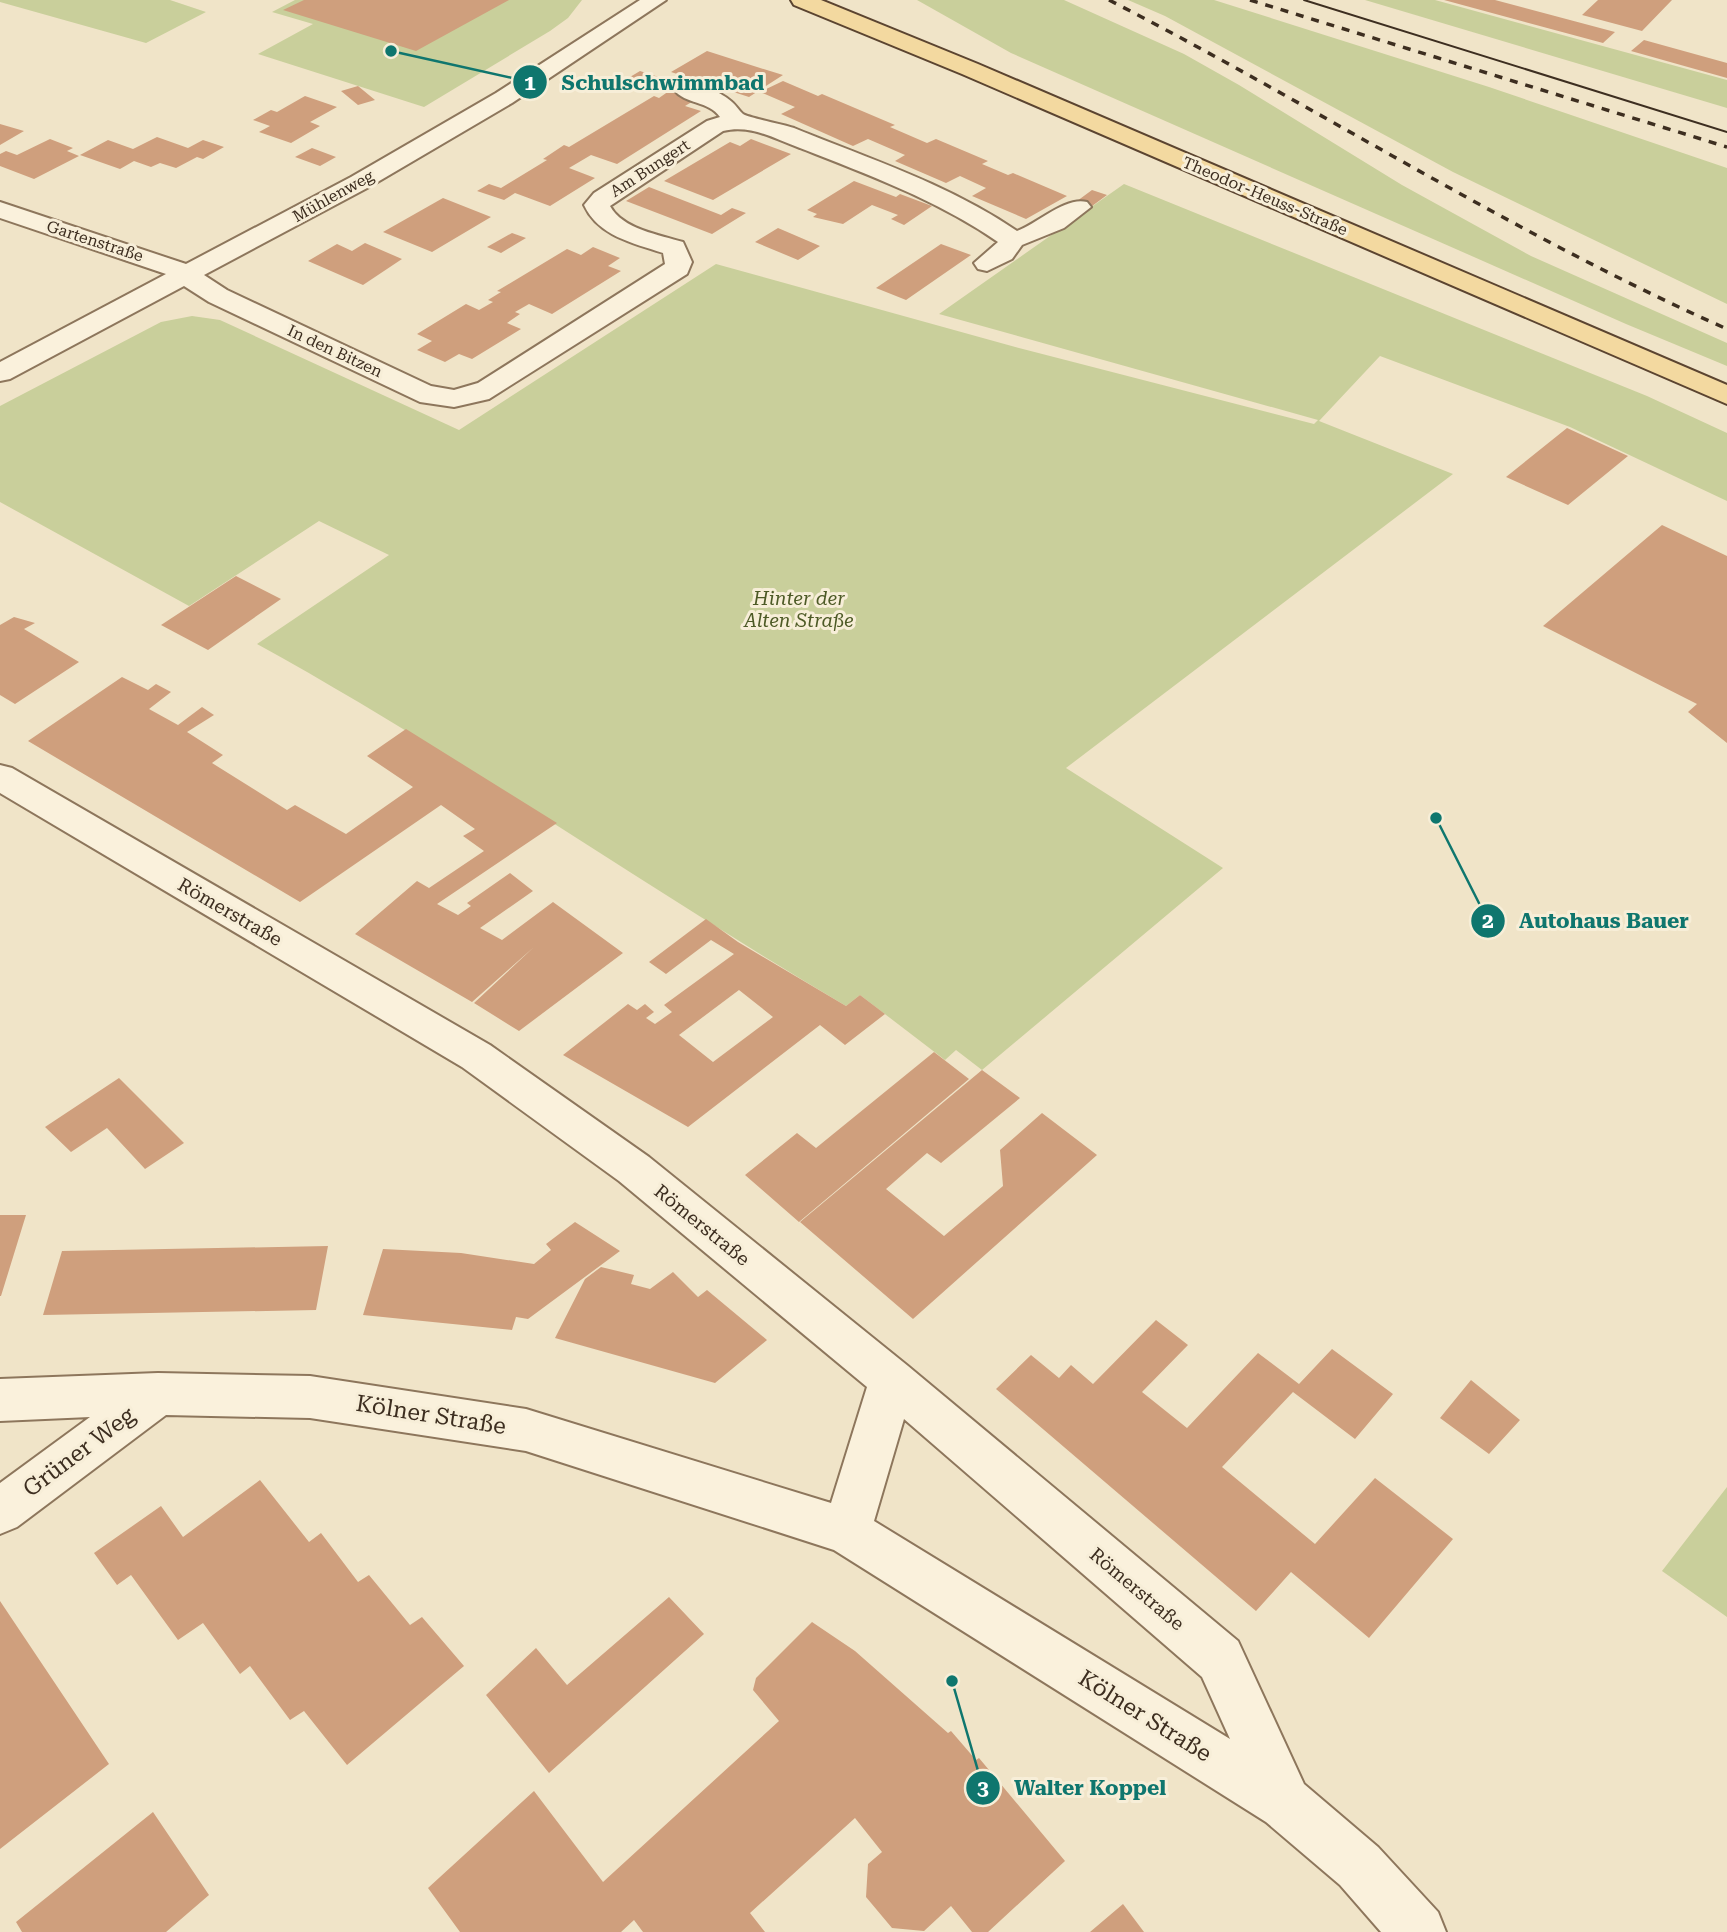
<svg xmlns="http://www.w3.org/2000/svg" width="1727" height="1932" viewBox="0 0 1727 1932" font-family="'Roboto Serif',serif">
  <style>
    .green { fill: #c9cf9b }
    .building { fill: #cf9f7d; fill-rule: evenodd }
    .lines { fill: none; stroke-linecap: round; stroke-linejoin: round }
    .minor-casing { stroke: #8d765c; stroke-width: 4 }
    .major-casing { stroke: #5b4430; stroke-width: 4 }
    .minor { fill: #faf1dc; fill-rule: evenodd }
    .major { fill: #f3d9a0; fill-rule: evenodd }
    .tram { stroke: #3d2e20; stroke-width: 2 }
    .rail { stroke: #3d2e20; stroke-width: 3.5; stroke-dasharray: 8 8; stroke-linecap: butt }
    .labels { text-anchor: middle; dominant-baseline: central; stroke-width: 6; stroke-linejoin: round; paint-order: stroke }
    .far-street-label { font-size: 16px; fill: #3d2e20; stroke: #f7eed8 }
    .park-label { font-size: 19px; font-style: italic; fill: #4d5a26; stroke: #f7eed8 }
    .street-label { font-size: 19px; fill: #3d2e20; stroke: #f7eed8 }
    .near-street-label { font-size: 23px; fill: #3d2e20; stroke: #f7eed8 }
    .leader { fill: none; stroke: #0f766e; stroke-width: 2.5 }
    .callout-dot { fill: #0f766e; stroke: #f7eed8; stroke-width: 2.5 }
    .mark-label { font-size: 21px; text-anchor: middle; font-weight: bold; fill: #fff }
    .callout-label { font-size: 21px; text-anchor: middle; font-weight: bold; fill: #0f766e; stroke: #f7eed8; stroke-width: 6; stroke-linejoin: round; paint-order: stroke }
  </style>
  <rect width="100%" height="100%" fill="#f0e4c8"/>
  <path class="green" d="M 0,0 L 170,0 L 206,12 L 146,43 L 0,2 Z
    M 295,0 L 582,0 L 568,18 L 550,31 L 424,107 L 258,54 L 313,24 L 272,12 Z
    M 917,0 L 1064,0 L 1184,54 L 1239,85 L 1402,185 L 1531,256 L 1727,343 L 1727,366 L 1626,324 L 1011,53 Z
    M 1128,0 L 1214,0 L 1489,87 L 1727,168 L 1727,304 L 1453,172 L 1165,16 Z
    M 1365,0 L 1435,0 L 1727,80 L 1727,108 Z
    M 1124,184 L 1647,396 L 1727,433 L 1727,501 L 1570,427 L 1380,356 L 1319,421 L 1453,474 L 1066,768 L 1223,868 L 982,1070 L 956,1050 L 945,1060 L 860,995 L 846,1006 C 647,889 459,755 257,644 L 389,555 L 319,521 L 189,606 L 0,502 L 0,406 L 161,322 L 192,316 L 220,320 L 459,430 L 716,264 L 1019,348 L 1314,424 L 1318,420 L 939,314 Z
    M 1727,1487 L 1727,1617 L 1662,1571 Z"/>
  <path class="building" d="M 304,0 L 509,0 L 416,51 L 283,10 Z
    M 1444,0 L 1495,0 L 1615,32 L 1603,43 Z
    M 1598,0 L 1672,0 L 1642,31 L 1582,15 Z
    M 1644,40 L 1727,63 L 1727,78 L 1631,51 Z
    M 707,51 L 757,67 L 783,75 L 749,97 L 671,72 Z
    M 640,71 L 665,79 L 655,85 L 630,77 Z
    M 783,81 L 818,96 L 822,94 L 895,125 L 890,127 L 927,143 L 936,139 L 988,161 L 982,164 L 1008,175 L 1013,173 L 1067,196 L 1026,219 L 972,196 L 986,188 L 960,176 L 946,183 L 895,161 L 905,155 L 868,139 L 853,146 L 781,114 L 795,107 L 760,92 Z
    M 358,86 L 375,100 L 358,105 L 341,91 Z
    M 669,91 L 695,100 L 685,106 L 701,111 L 617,164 L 591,155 L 569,168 L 595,178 L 550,206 L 515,193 L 504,200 L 477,191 L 489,184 L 501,188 L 547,160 L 543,159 L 564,145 L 569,147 L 654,96 L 659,98 Z
    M 305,96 L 337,107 L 310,122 L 320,126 L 291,143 L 259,132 L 270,126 L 253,120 L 271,110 L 277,112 Z
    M 0,124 L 24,131 L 0,145 Z
    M 157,137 L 188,148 L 203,140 L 224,147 L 203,159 L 197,157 L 176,168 L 160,163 L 151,167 L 134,161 L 120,169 L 80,155 L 108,140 L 133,149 Z
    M 50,139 L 73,148 L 67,151 L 79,156 L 34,179 L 0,166 L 0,154 L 6,151 L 17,155 Z
    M 751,139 L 791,154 L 713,200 L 664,181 L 730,142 L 740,146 Z
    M 312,148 L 336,157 L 320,166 L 295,157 Z
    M 854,181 L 896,197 L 900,194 L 932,206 L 904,225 L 891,219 L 898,215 L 872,205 L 843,224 L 813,217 L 817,214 L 807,210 Z
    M 649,187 L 721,215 L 732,208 L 746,213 L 712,234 L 626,201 Z
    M 1092,190 L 1107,195 L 1088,209 L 1073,204 Z
    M 443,198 L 491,217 L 432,252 L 383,232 Z
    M 778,228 L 820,246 L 798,260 L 755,242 Z
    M 512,233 L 526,238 L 501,253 L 487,247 Z
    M 365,243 L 402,259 L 363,285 L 308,261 L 337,244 L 352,251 Z
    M 941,244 L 971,255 L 906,300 L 876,288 Z
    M 593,247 L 620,258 L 608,266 L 621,271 L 552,314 L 529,304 L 515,312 L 520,314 L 507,323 L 521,329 L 472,359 L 459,354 L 445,362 L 417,350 L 432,341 L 417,334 L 466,304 L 479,310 L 493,302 L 488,300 L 501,292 L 497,291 L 567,249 L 581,255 Z
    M 1567,428 L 1628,456 L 1568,505 L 1506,477 Z
    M 1662,525 L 1727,556 L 1727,743 L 1688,712 L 1697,704 L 1543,626 Z
    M 236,576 L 281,599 L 208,650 L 161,625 Z
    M 14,617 L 35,623 L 24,629 L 79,662 L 15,704 L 0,695 L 0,625 Z
    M 122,677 L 148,690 L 156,684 L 171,692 L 149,709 L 178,725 L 202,707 L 214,715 L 187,732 L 223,755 L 212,763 L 287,810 L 295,805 L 346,834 L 413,787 L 367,756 L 406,729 L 557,823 L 437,904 L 458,915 L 471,906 L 467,903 L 510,873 L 533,891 L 480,928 L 502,940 L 553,902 L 623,953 L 519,1031 L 474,1003 L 534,947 L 472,1002 L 355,934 L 417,881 L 429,888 L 484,851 L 463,836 L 475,829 L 441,805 L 300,902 L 28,741 Z
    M 706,919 L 738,942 L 846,1006 L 860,995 L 885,1014 L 845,1045 L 820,1025 L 688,1127 L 563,1055 L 628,1004 L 637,1010 L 645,1004 L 654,1012 L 646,1018 L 655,1024 L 672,1012 L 664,1005 L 734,954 L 711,940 L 666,974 L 649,962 ZM 739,990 L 773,1017 L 713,1062 L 679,1035 Z
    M 934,1052 L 969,1079 L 799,1222 L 745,1175 L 797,1133 L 816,1148 Z
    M 982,1070 L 1020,1098 L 941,1163 L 927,1153 L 886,1189 L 944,1236 L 1003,1186 L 1000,1150 L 1042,1113 L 1097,1155 L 913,1319 L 800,1222 Z
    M 119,1078 L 184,1143 L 145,1169 L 107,1128 L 71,1152 L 45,1127 Z
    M 0,1215 L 26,1215 L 1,1296 L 0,1296 Z
    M 575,1222 L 620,1251 L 528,1319 L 516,1317 L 512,1330 L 363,1315 L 383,1249 L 461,1253 L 534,1264 L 551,1250 L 546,1244 Z
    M 328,1246 L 316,1310 L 43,1315 L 62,1251 Z
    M 601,1267 L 634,1275 L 631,1284 L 650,1289 L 673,1272 L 698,1297 L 707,1290 L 767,1340 L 715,1383 L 555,1338 L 585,1279 Z
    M 1156,1320 L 1188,1345 L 1142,1392 L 1187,1428 L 1258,1353 L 1299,1384 L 1332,1349 L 1393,1394 L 1355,1439 L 1293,1392 L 1222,1467 L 1315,1544 L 1375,1478 L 1453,1539 L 1369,1638 L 1291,1572 L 1256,1611 L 996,1389 L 1031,1355 L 1059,1378 L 1071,1365 L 1093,1384 Z
    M 1471,1380 L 1520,1420 L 1489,1454 L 1440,1418 Z
    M 260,1480 L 309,1542 L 321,1533 L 358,1582 L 369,1575 L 410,1625 L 422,1617 L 464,1666 L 347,1765 L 304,1711 L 290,1720 L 250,1666 L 240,1674 L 203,1623 L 178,1640 L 131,1575 L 117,1585 L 94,1553 L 161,1506 L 183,1537 Z
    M 669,1597 L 704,1634 L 549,1773 L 486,1695 L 536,1648 L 567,1685 Z
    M 0,1601 L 109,1764 L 0,1849 Z
    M 812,1622 L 855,1651 L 948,1733 L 951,1731 L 976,1760 L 979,1758 L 1065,1861 L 988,1932 L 972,1932 L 951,1906 L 924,1931 L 892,1928 L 866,1897 L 868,1864 L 882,1852 L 855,1818 L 750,1913 L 765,1932 L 643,1932 L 634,1920 L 621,1932 L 460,1932 L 428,1888 L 534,1791 L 603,1882 L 779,1721 L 753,1690 L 756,1678 Z
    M 153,1812 L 209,1895 L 166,1932 L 22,1932 L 16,1922 Z
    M 1123,1904 L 1144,1932 L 1090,1932 Z"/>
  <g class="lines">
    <g class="minor-casing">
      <path id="minor" d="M 640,0 L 666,0 L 512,103 L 369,187 L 204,275 L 227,290 L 431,386 L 454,390 L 478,383 L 665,264 L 663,253 C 633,243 598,236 584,205 L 594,193 L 707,121 L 720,117 C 709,101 685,104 674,90 L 678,85 C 694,81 720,91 732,102 C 736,105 739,111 743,114 C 749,118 783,124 794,128 C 870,159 948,184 1017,231 C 1038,223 1066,196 1087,202 L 1091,207 L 1064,228 L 1022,245 L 1012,259 L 987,271 L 978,269 L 974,263 L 998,242 C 937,200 869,175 800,148 C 775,139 751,124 723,131 L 610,206 C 622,229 660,235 683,242 L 692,262 L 687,274 L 489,399 L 454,407 L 420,402 L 209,302 L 184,286 L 10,379 L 0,381 L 0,362 L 166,274 L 0,218 L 0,202 L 186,264 L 351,177 L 496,93 Z
        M 0,765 L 12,768 L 490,1045 L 649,1157 L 908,1366 L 1238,1641 L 1304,1784 L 1378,1847 L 1438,1912 L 1446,1932 L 1381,1932 L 1340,1885 L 1266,1822 L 834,1550 L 526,1451 L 310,1418 L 166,1415 L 17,1527 L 0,1534 L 0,1483 L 90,1417 L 0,1421 L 0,1379 L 158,1373 L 310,1376 L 526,1409 L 831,1503 L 867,1387 L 619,1181 L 462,1067 L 0,793 ZM 904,1419 L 1202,1677 L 1230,1739 L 874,1521 Z"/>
    </g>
    <g class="major-casing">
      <path id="major" d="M 791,0 L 821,0 L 978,64 L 1727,385 L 1727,404 L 962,74 L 794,5 Z"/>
    </g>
    <use href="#minor" class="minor"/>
    <use href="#major" class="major"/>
    <path class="tram" d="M 1304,0 L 1727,132"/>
    <path class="rail" d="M 1109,0 C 1317,107 1513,234 1727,329
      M 1250,0 L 1727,147"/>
  </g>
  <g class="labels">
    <g class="far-street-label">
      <text transform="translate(650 168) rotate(-33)">Am Bungert</text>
      <text transform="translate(333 196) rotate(-29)">Mühlenweg</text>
      <text transform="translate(1265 196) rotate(23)">Theodor-Heuss-Straße</text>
      <text transform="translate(95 241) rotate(18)">Gartenstraße</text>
      <text transform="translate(335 351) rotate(25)">In den Bitzen</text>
    </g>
    <g class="park-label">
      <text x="799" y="598">Hinter der<tspan x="799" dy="22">Alten Straße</tspan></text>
    </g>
    <g class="street-label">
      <text transform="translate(230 912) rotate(30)">Römerstraße</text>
      <text transform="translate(702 1225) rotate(39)">Römerstraße</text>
      <text transform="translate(1137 1589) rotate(40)">Römerstraße</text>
    </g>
    <g class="near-street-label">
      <text transform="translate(431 1415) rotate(9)">Kölner Straße</text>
      <text transform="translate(79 1452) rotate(-37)">Grüner Weg</text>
      <text transform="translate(1145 1716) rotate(32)">Kölner Straße</text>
    </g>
  </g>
  <path class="leader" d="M391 51L530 82M1436 818L1488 921M952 1681L983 1788"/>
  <g class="callout-dot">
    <circle cx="391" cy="51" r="7"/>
    <circle cx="1436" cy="818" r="7"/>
    <circle cx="952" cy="1681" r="7"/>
    <circle cx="530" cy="82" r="18"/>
    <circle cx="1488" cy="921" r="18"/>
    <circle cx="983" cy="1788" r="18"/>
  </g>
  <g class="mark-label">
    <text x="530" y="90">1</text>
    <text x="1488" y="928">2</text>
    <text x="983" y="1795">3</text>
  </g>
  <g class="callout-label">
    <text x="663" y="90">Schulschwimmbad</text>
    <text x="1604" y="928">Autohaus Bauer</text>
    <text x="1090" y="1795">Walter Koppel</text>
  </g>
</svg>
